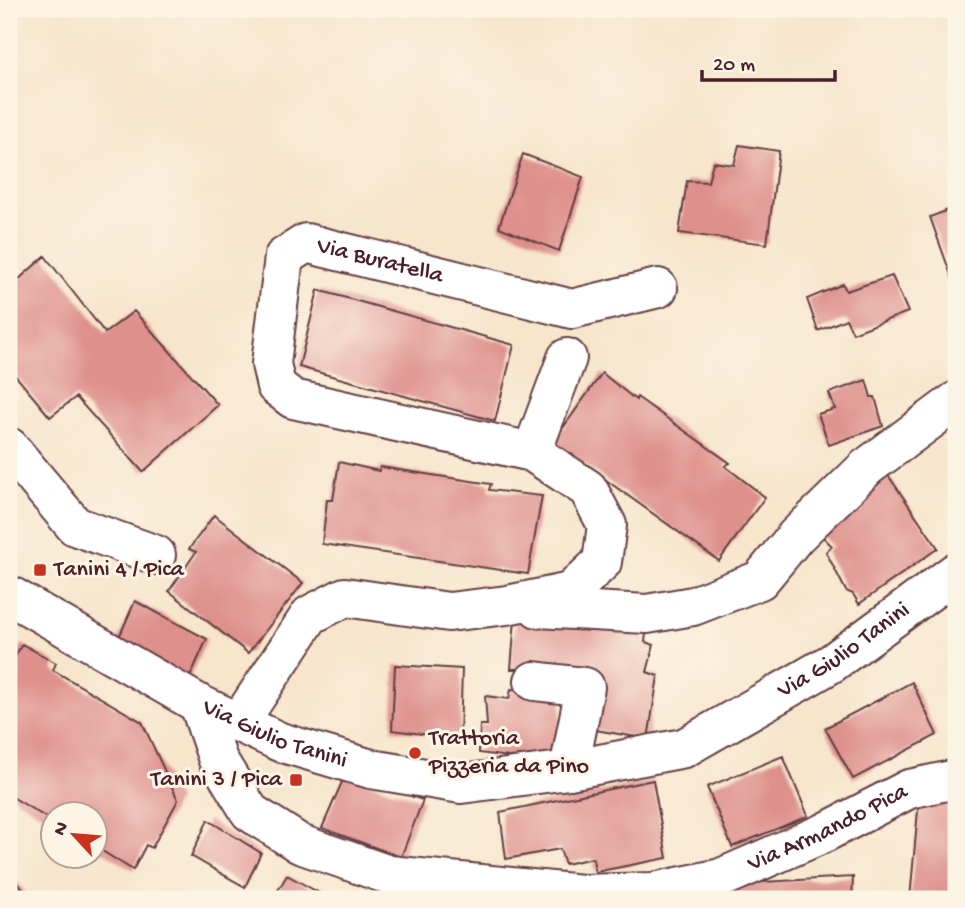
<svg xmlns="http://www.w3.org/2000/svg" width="965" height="908" viewBox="0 0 965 908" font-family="'Gochi Hand',sans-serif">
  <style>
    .building { fill: #de908c }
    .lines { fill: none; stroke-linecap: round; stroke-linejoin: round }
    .minor-casing { stroke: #643d43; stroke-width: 42 }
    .major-casing { stroke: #643d43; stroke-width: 42 }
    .minor { stroke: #fff; stroke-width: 38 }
    .major { stroke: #fff; stroke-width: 38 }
    .poi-dot { fill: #c8321e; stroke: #fcf5e5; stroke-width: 2.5 }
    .labels { text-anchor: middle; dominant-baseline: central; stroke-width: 6; stroke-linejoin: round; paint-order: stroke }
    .street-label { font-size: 24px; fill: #4a1f2b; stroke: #fcf5e5 }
    .poi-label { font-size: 24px; fill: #4a1f2b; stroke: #fcf5e5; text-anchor: start }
  </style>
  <rect width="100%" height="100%" fill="#fcf5e5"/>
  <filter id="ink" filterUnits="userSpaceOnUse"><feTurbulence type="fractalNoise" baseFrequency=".0143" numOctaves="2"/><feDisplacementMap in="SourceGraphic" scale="14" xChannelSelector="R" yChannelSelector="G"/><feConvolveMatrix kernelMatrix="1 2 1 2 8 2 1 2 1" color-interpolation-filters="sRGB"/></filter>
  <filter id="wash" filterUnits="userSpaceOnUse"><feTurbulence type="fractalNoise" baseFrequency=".00686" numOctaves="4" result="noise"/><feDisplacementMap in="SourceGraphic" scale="28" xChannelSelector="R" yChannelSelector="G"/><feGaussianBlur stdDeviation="1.57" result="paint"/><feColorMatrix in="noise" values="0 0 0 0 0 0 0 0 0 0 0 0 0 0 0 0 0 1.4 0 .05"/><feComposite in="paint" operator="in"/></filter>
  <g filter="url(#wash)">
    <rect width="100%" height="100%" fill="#f7e5cc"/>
    <g id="blocks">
      <path class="building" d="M 739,145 L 779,151 L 767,244 L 679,233 L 687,181 L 708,182 L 713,162 L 734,165 Z
        M 523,154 L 583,177 L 559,251 L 499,227 Z
        M 956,207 L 956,289 L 930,217 Z
        M 45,256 L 105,333 L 134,311 L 218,405 L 143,472 L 76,397 L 50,417 L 9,368 L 9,288 Z
        M 892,276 L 908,312 L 853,333 L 846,319 L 818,331 L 807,299 L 843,284 L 846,291 Z
        M 318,290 L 514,345 L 495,421 L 299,367 Z
        M 602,373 L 636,400 L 637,397 L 730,463 L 725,466 L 765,497 L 719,561 L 553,442 Z
        M 866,380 L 871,397 L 875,397 L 883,426 L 829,445 L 818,414 L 835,409 L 829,393 Z
        M 339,462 L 379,471 L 380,467 L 491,484 L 489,490 L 542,496 L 528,574 L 322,544 L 327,500 L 333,500 Z
        M 888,475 L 938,548 L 859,604 L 853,594 L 846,591 L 826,552 L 832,546 L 821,535 Z
        M 214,515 L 303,583 L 248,653 L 169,591 L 196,552 L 189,549 Z
        M 135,601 L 207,639 L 189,679 L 116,644 Z
        M 515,619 L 647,626 L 645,642 L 654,645 L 647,672 L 658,676 L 648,739 L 590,729 L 571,668 L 511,669 Z
        M 22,644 L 56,663 L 53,670 L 142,722 L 178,800 L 152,848 L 146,845 L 133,870 L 94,846 L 94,814 L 52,814 L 52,821 L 9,795 L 9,667 Z
        M 395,665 L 462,669 L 460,739 L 392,730 Z
        M 912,682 L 937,735 L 853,779 L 825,728 Z
        M 511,689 L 562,694 L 559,753 L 509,757 L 479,753 L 480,725 L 487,725 L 485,696 L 509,699 Z
        M 783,756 L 808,816 L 732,847 L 707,787 Z
        M 345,775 L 423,800 L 401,857 L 322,828 Z
        M 653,780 L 667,858 L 595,872 L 593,858 L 565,864 L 560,849 L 506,859 L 500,812 Z
        M 919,799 L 956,799 L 956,899 L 910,899 Z
        M 208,820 L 261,853 L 245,887 L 191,856 Z
        M 9,872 L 31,899 L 9,899 Z
        M 287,875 L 330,899 L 273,899 Z
        M 853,877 L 852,899 L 729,899 L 729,884 Z"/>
    </g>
  </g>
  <g filter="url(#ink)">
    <use href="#blocks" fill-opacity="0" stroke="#643d43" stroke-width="2"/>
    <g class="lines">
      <g class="minor-casing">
        <g id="minor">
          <path d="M 9,447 L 75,526 L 156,555"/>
          <path d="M 532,452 L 567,358"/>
          <path d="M 538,608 L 647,614 L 693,606 L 760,580 L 796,536 L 867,467 L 956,401"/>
          <path d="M 534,681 L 585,687 L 569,770"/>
          <path id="s1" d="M 199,704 L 218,760 L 250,812 L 300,844 L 389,875 L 582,894 L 653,892 L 721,878 L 824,833 L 909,789 L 956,779"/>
          <path id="s2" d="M 240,721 L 310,615 L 345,597 L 449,612 L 507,605 L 570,592 L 602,562 L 607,525 L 588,489 L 532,452 L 293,399 L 276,386 L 271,364 L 284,257 L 306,243 L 572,309 L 658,288"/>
        </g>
      </g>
      <g class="major-casing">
        <g id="major">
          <path id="s3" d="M 9,595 L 199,704 L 280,742 L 371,769 L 461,784 L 569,770 L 684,748 L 832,663 L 956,572"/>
        </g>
      </g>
      <use href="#minor" class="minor"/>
      <use href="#major" class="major"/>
    </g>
  </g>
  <g class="poi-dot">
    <rect x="33" y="563" width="14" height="14" rx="3.5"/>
    <circle cx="415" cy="753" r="7"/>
    <rect x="289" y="773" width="14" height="14" rx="3.5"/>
  </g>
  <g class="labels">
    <g class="street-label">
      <text stroke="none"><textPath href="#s2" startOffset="1082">Via Buratella</textPath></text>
      <text stroke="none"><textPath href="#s3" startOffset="908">Via Giulio Tanini</textPath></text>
      <text stroke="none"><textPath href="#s3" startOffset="301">Via Giulio Tanini</textPath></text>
      <text stroke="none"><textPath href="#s1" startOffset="726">Via Armando Pica</textPath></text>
    </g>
    <g class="poi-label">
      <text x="54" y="570">Tanini 4 / Pica</text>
      <text x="429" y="739">Trattoria<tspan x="429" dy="28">Pizzeria da Pino</tspan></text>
      <text x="282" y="780" text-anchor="end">Tanini 3 / Pica</text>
    </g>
  </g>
  <rect width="965" height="908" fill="none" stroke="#fcf5e5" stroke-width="35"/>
  <g transform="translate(74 835) rotate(296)"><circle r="33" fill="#fcf5e5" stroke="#b59f9b" stroke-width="2"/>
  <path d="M0-5L12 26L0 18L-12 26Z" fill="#c8321e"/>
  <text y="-10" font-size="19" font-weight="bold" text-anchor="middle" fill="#4a1f2b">N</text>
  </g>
  <path d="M702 70v10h133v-10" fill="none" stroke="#4a1f2b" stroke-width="3.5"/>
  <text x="713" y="70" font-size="21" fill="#4a1f2b" stroke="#fcf5e5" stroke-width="5" paint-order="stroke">20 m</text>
</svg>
